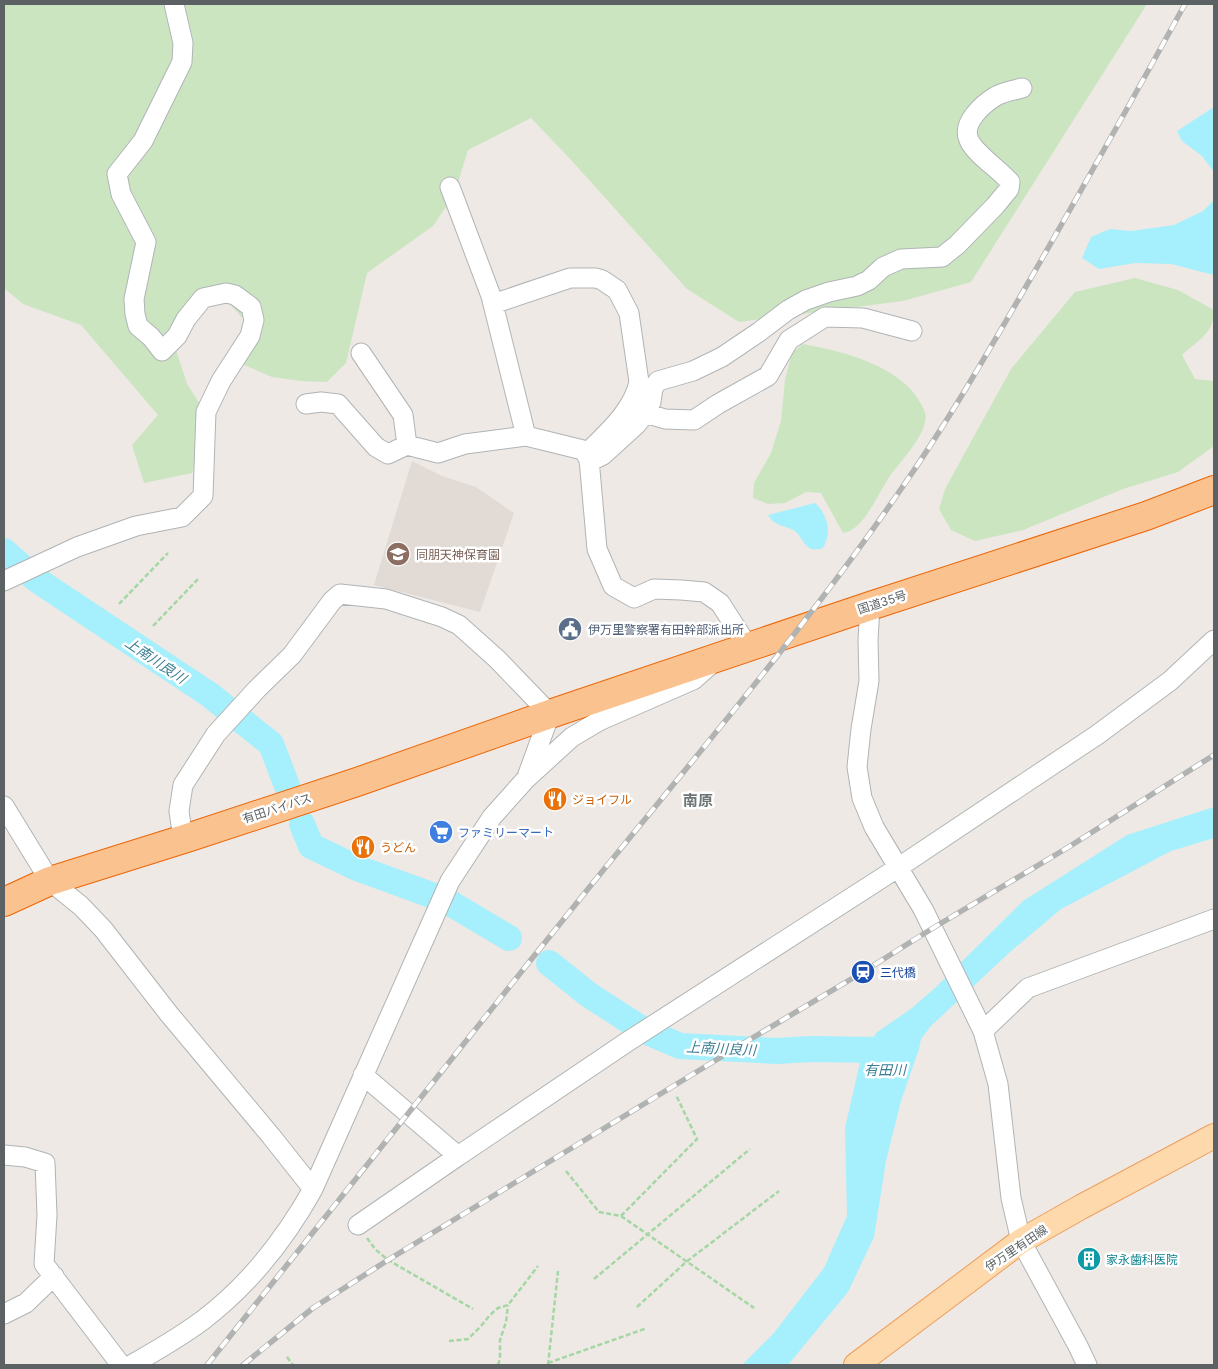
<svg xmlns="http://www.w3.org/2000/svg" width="1218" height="1369" viewBox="0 0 1218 1369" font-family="Inter,'Noto Sans JP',sans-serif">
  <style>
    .education { fill: #e1dad5 }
    .green { fill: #cbe5c1 }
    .water { fill: #a6effd }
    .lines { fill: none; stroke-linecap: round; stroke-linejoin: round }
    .river { stroke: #a6effd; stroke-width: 26 }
    .minor-casing { stroke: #b0b4b6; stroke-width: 21 }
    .major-casing { stroke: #ee9e5e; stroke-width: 26 }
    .highway-casing { stroke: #ec6506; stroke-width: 30 }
    .path { stroke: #a5d7a5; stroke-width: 2.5; stroke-dasharray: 5 2.5; stroke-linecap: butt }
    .minor { stroke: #fff; stroke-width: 19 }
    .major { stroke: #fdd9ab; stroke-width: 24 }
    .highway { stroke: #fac28f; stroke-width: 28 }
    .rail-casing { stroke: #b1b2b2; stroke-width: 5.5 }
    .rail { stroke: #fff; stroke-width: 4; stroke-dasharray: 11; stroke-linecap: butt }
    .labels { text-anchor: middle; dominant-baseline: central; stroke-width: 5; stroke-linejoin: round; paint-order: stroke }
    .education-label { font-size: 12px; fill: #785e54; stroke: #fff; text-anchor: start }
    .street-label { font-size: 12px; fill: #5c6264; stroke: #fff }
    .service-label { font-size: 12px; fill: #4e5e75; stroke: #fff; text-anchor: start }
    .food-label { font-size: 12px; fill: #c56008; stroke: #fff; text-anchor: start }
    .shop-label { font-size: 12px; fill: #366cbe; stroke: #fff; text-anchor: start }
    .transit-label { font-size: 12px; fill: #164399; stroke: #fff; text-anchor: start }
    .culture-label { font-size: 12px; fill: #0d838f; stroke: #fff; text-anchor: start }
    .water-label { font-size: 14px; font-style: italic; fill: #3a7e94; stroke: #fff }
    .quarter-label { font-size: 15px; font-weight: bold; fill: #6d7476; stroke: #fff }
  </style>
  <rect width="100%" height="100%" fill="#eee9e4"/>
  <path class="education" d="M 412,461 L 442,476 L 476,487 L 514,513 L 480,612 L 374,585 Z"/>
  <path class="green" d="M 4,4 L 1147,4 L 971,282 L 903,301 L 739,322 L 687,289 L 572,161 L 531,118 L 468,150 L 454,195 L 433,226 L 367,273 L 346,363 L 327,382 L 301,381 L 272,377 L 242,364 L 246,322 L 229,303 L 215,301 L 203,312 L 175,347 L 187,384 L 210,420 L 192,473 L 144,483 L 132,445 L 158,415 L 81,325 L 23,304 L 4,288 Z
    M 1135,278 L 1178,290 L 1214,310 C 1214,334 1198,340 1182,355 L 1195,379 L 1214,381 L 1214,446 L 1178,472 L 1123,489 L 1023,530 L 975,541 L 951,530 L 939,509 L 945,489 L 1011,369 L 1075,292 Z
    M 803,344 C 842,351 902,366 921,404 C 924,409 927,415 925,422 C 920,443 900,461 888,479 C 879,493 867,520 853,529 C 851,531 846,532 843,533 L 821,493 L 806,492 L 785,503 L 768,504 L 753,498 L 754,483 L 771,453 L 781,421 L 785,380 L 792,353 Z"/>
  <path class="water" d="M 1214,107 L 1214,172 L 1202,156 L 1182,141 L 1177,131 Z
    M 1214,200 L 1214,275 L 1171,264 L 1135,263 L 1099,269 L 1082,258 L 1091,237 L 1110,229 L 1131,231 L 1174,225 L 1203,211 Z
    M 815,503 C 828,515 832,533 823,548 C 818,549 813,551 808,547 C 803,543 800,535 795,531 C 785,525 775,527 768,515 Z
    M 1214,807 L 1214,838 L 1171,851 L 1061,909 L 1010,952 L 931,1026 L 921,1039 L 919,1049 L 901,1101 L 886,1161 L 874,1237 L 848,1292 L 788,1365 L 742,1365 L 773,1334 L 824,1268 L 847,1216 L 845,1128 L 861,1058 L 876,1033 L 912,1008 L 935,988 L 1023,901 L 1127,835 Z"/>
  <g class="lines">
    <path class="river" d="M 4,551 L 37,580 L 210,695 L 271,744 L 287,786
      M 302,824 L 311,846 L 357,868 L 445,900 L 509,938
      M 549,963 L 589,995 L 645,1031 L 680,1046 L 777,1051 L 811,1049 L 880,1050 L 900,1046"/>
    <g class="minor-casing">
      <path id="minor" d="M 450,187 L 491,296 L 526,436
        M 493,304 L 570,278 L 596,278 L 602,280 L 617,290 L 629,313 L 639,382 C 633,411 606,434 586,454
        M 361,353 L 403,415 L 407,445
        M 306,404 L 321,402 L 338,404 L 376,447 L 388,454 L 407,445 L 438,453 L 465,444 L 526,436 L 583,450 L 589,459 L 597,549 L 613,586 L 634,598 L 654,589 L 681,590 L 704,592 L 720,603 L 749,648
        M 645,413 L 665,419 L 694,420 L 718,404 L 768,376 L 789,340 L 825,317 L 863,318 L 912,331
        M 589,462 L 603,455 L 636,425 L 644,415 L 651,402 L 653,388 L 658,381 L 693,371 L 722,357 L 759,332 L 788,310 L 806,300 L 829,292 L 857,286 L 869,280 L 883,267 L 901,259 L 942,257 L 957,245 L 995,206 L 1009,189 L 1010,182 C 999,169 975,154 969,140 C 961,123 983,104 996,96 C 1003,92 1014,90 1022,88
        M 4,581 L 77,547 L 136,526 L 182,517 L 203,496 L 206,412 L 221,381 L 250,336 L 254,320 L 251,307 L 235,295 L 226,293 L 203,298 L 186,319 L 177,336 L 162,351 L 151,337 L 138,326 L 135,314 L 134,299 L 146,242 L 121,194 L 117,174 L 143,141 L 182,62 L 183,43 L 174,4
        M 870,606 L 868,640 L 869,681 L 861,729 L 857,767 L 862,798 L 874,827 L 923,909 L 983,1031 L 998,1084 L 1011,1198 L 1021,1241 L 1078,1346 L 1087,1365
        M 4,806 L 50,881 L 81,906 L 103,929 L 169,1014 L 271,1136 L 313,1189
        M 187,838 L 181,825 L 179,811 L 183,785 L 216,734 L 257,689 L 292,655 L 332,601 L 340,594 L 386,599 L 442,617 L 459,625 L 497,659 L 550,714 L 528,774
        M 983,1031 L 1028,988 L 1214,919
        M 363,1075 L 458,1156 L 627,1042 L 899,867 L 1097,735 L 1170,681 L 1214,640
        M 4,1155 L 25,1157 L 45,1163 L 47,1215 L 44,1264 L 121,1365
        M 358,1225 L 458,1156
        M 4,1314 L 26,1303 L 54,1276
        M 131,1365 C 156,1351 180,1337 203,1320 C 249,1285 285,1239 313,1189 L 450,881 L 492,817 L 526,779 L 572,737 L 599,721 L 693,680 L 709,666"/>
    </g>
    <g class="major-casing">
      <path id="major" d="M 856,1365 L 1021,1241 L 1081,1207 L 1214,1136"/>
    </g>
    <g class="highway-casing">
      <path id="highway" d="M 4,902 L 50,881 L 187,838 L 357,782 L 550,714 L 870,606 L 1146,516 L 1214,490"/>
    </g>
    <path class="path" d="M 119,604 L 168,553
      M 153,626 L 199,578
      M 566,1171 L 599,1212 L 621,1216 L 754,1308
      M 621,1216 L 697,1139 L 676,1095
      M 367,1238 L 375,1249 L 388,1260 L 473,1309
      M 594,1279 L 750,1149
      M 637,1307 L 686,1262 L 779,1191
      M 449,1341 L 468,1339 L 481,1326 L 490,1315 L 498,1308 L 508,1305 L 538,1266
      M 287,1357 L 293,1365
      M 548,1363 L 647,1328
      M 498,1365 L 500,1359 L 500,1340 L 506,1322 L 508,1305
      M 548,1365 L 558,1271"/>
    <use href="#minor" class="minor"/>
    <use href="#major" class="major"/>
    <use href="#highway" class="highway"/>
    <g class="rail-casing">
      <path id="rail" d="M 207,1365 C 335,1205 463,1044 592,884 C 696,756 806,627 899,492 C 946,425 987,354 1028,283 C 1081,191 1134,97 1185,4
        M 243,1365 L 313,1308 L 388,1260 L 744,1043 L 863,972 L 933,928 L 1067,848 L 1214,755"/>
    </g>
    <use href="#rail" class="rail"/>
  </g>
  <defs>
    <g id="school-disc" transform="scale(1.25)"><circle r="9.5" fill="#8d6e63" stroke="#fff"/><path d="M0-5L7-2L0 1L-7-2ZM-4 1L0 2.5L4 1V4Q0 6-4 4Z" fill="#fff"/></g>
    <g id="civic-disc" transform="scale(1.25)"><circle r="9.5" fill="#5c6f8a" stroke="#fff"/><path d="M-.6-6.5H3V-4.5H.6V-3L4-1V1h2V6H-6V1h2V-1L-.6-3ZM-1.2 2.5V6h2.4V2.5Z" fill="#fff"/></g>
    <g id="restaurant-disc" transform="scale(1.25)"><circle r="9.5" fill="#e8710a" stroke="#fff"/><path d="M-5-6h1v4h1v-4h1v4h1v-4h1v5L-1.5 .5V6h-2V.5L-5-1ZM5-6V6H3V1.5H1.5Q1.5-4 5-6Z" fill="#fff"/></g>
    <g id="supermarket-disc" transform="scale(1.25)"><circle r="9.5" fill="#3f7fe0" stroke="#fff"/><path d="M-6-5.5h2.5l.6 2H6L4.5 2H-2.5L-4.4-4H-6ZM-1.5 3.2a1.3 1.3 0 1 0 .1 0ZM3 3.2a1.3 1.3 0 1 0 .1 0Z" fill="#fff"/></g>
    <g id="station-disc" transform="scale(1.25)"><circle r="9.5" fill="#1a4fb4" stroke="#fff"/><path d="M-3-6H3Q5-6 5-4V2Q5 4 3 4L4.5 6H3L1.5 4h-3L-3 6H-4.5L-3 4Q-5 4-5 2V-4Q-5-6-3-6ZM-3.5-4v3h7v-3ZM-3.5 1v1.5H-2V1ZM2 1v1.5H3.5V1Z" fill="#fff"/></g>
    <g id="building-disc" transform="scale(1.25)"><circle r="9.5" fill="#0f9aa8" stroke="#fff"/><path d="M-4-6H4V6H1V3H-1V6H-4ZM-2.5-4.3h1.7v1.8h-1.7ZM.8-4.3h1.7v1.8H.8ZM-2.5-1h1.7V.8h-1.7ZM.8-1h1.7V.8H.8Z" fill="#fff"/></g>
  </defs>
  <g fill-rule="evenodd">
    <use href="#school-disc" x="398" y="554"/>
    <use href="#civic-disc" x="570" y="629"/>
    <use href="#restaurant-disc" x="555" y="799"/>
    <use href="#supermarket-disc" x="441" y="832"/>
    <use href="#restaurant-disc" x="363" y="847"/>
    <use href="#station-disc" x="863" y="972"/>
    <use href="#building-disc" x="1089" y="1259"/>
  </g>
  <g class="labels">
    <g class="education-label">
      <text x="416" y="554">同朋天神保育園</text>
    </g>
    <g class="street-label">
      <text transform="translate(882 602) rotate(-18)">国道35号</text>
      <text transform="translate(277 808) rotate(-18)">有田バイパス</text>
      <text transform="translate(1016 1248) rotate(-34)">伊万里有田線</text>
    </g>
    <g class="service-label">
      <text x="588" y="629">伊万里警察署有田幹部派出所</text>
    </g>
    <g class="food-label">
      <text x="572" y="799">ジョイフル</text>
      <text x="380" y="847">うどん</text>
    </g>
    <g class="shop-label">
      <text x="458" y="832">ファミリーマート</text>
    </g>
    <g class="transit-label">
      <text x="880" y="972">三代橋</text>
    </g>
    <g class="culture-label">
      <text x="1106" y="1259">家永歯科医院</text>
    </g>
    <g class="water-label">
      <text transform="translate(156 660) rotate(34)">上南川良川</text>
      <text transform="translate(721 1048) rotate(3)">上南川良川</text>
      <text x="885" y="1069">有田川</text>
    </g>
    <g class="quarter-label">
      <text x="698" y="800">南原</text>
    </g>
  </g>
  <rect width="1218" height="1369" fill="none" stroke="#5c6264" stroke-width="10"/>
</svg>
